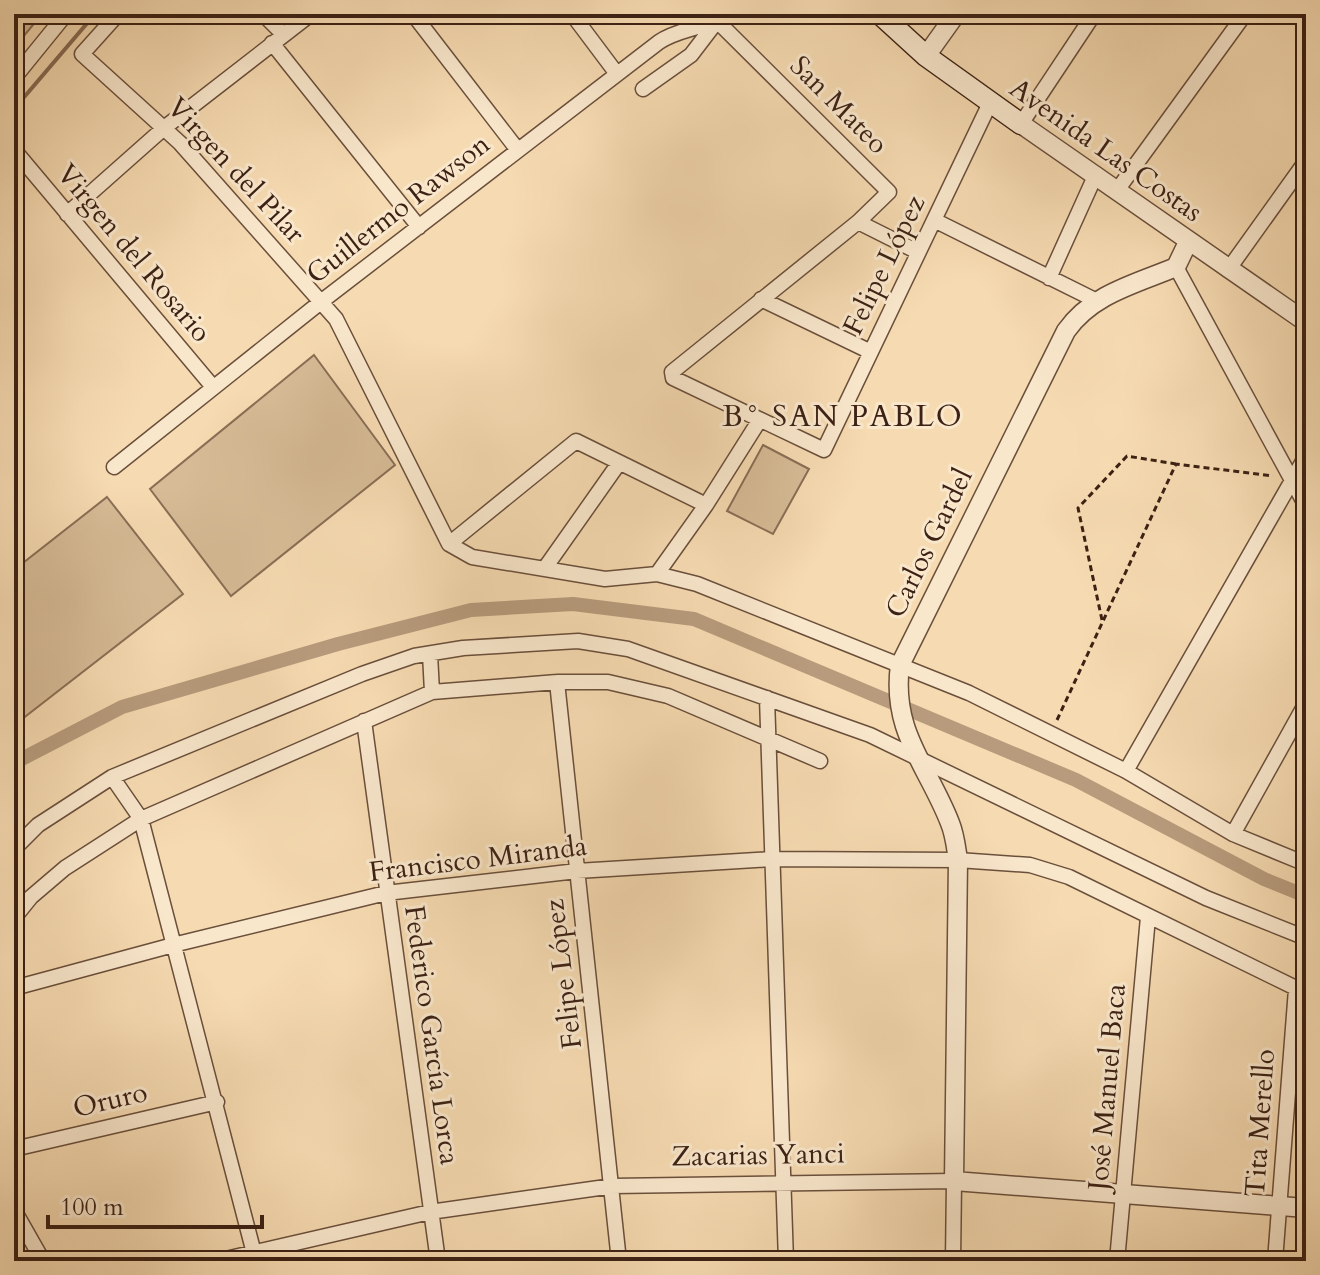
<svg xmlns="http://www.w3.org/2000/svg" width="1320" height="1275" viewBox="0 0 1320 1275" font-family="Cardo,serif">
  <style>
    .green { fill: #d6bb96; stroke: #896e55; stroke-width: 2 }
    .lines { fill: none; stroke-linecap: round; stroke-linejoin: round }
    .stream { stroke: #866a52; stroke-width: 4 }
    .canal { stroke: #b79b7c; stroke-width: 14 }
    .service-casing { stroke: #6a4f3b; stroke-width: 10 }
    .minor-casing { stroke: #6a4f3b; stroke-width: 17 }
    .tertiary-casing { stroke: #6a4f3b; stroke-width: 21 }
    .secondary-casing { stroke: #3c2114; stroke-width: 23 }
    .path { stroke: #3c2114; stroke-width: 3; stroke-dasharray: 6 4; stroke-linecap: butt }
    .service { stroke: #f9e7cc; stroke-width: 7 }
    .minor { stroke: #f9e7cc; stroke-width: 14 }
    .tertiary { stroke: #f9e7cc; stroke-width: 18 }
    .secondary { stroke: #f9e7cc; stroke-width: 20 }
    .labels { text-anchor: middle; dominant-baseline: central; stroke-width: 6; stroke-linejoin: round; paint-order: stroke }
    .street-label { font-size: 28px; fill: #3c2114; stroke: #f9e7cc }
    .neighbourhood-label { font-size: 30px; letter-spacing: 2px; fill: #3c2114; stroke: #f9e7cc }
  </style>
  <rect width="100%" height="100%" fill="#f6dab1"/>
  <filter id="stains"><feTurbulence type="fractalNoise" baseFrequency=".0025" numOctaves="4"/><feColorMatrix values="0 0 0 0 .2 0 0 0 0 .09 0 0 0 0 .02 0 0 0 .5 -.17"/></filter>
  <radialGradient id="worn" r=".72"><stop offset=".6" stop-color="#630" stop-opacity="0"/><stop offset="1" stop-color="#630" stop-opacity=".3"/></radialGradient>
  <path class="green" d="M 14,14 L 42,14 L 14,48 Z
    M 314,355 L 395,465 L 231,596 L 150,489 Z
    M 763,445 L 809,469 L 773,534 L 727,511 Z
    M 107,497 L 183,594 L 17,723 L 14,570 Z"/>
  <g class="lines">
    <path class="stream" d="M 14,109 L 95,14"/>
    <path class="canal" d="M 14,763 L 122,707 L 338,644 L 471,610 L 573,604 L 694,619 L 1076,780 L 1264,879 L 1306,896"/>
    <g class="service-casing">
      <path id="service" d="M 1298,860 L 1306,840"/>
    </g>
    <g class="minor-casing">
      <path id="minor" d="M 118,14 L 82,54 L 180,143 L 336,319 L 449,544 L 472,557 L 605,579 L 657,574 L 697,584 L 969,693 L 1126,771 L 1233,834 L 1306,864
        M 263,14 L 284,35
        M 413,14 L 517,149
        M 572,14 L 617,74
        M 272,43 L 419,227
        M 14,78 L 66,14
        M 643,89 L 691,55 L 717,21 L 889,192 L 858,222 L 672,372 L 673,378 L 824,450 L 990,103
        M 1021,124 L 1094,14
        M 15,151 L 213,387
        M 1118,189 L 1245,14
        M 67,214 L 164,128 L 311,14
        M 934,220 L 1095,300
        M 858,222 L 918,252
        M 1176,267 L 1306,506
        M 1228,270 L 1306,161
        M 1049,278 L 1096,174
        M 761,299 L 871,352
        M 114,467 L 322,301 L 659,42 C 679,28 706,29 725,14
        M 449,544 L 576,441 L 706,505
        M 545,568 L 619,463
        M 657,574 L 706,505 L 759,421
        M 430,654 L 432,692
        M 557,682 L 619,1261
        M 767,698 L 786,1261
        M 364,721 L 438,1261
        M 1126,771 L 1306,456
        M 112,777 L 141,819 L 256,1261
        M 1233,834 L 1306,703
        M 14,849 L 38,825 L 112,777 L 362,674 L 414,656 L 463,648 L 578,641 L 628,649 L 870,735 L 1206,898 L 1306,938
        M 14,918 L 31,897 L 65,868 L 141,819 L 432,692 L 557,682 L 608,682 L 668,696 L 820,761
        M 14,988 L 177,944 L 386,893 L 577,871 L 771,859 L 958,860 L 1030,865 L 1069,877 L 1306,993
        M 14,1149 L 217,1102
        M 14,1210 L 43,1261
        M 217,1261 L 430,1212 L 613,1186 L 954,1181 L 953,1261
        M 1117,1261 L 1148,917
        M 1275,1261 L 1296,989"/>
    </g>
    <g class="tertiary-casing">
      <path id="tertiary" d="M 926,56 L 956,14
        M 1021,124 L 1306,322
        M 1188,242 L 1176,267 C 1135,284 1092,294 1066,331 L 900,665 C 891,732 928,766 950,823 C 955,835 956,848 958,860 L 954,1181 L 1306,1208"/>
    </g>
    <g class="secondary-casing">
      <path id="secondary" d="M 880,14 L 926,56 L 1021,124"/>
    </g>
    <path class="path" d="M 1102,620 L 1078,508 L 1127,456 L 1176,464
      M 1057,720 L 1176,464 L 1273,476"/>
    <use href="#service" class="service"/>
    <use href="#minor" class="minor"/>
    <use href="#tertiary" class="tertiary"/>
    <use href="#secondary" class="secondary"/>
  </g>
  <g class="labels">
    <g class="street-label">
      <text transform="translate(839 105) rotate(45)">San Mateo</text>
      <text transform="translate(1106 150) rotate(35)">Avenida Las Costas</text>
      <text transform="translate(236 170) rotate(47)">Virgen del Pilar</text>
      <text transform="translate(398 209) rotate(-38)">Guillermo Rawson</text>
      <text transform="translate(134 253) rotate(50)">Virgen del Rosario</text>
      <text transform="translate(884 265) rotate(-64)">Felipe López</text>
      <text transform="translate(929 543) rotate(-64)">Carlos Gardel</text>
      <text transform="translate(478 859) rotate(-7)">Francisco Miranda</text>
      <text transform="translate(563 974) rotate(-97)">Felipe López</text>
      <text transform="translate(432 1035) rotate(82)">Federico García Lorca</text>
      <text transform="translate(1107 1087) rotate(-85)">José Manuel Baca</text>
      <text transform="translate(110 1100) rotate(-13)">Oruro</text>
      <text transform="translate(1260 1123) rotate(-86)">Tita Merello</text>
      <text transform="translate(758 1155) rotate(-1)">Zacarias Yanci</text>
    </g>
    <g class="neighbourhood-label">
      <text x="843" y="416">B° SAN PABLO</text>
    </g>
  </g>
  <rect width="1320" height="1275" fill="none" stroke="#f6dab1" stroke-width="48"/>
  <rect x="16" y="16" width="1288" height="1243" fill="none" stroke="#3c2114" stroke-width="4"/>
  <rect x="24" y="24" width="1272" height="1227" fill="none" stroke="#3c2114" stroke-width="2"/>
  <path d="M48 1215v12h214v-12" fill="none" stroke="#3c2114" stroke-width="4"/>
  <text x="60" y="1215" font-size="24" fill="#3c2114" stroke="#f9e7cc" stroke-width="6" paint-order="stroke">100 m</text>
  <rect width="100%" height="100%" filter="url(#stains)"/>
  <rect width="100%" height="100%" fill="url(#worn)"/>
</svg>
